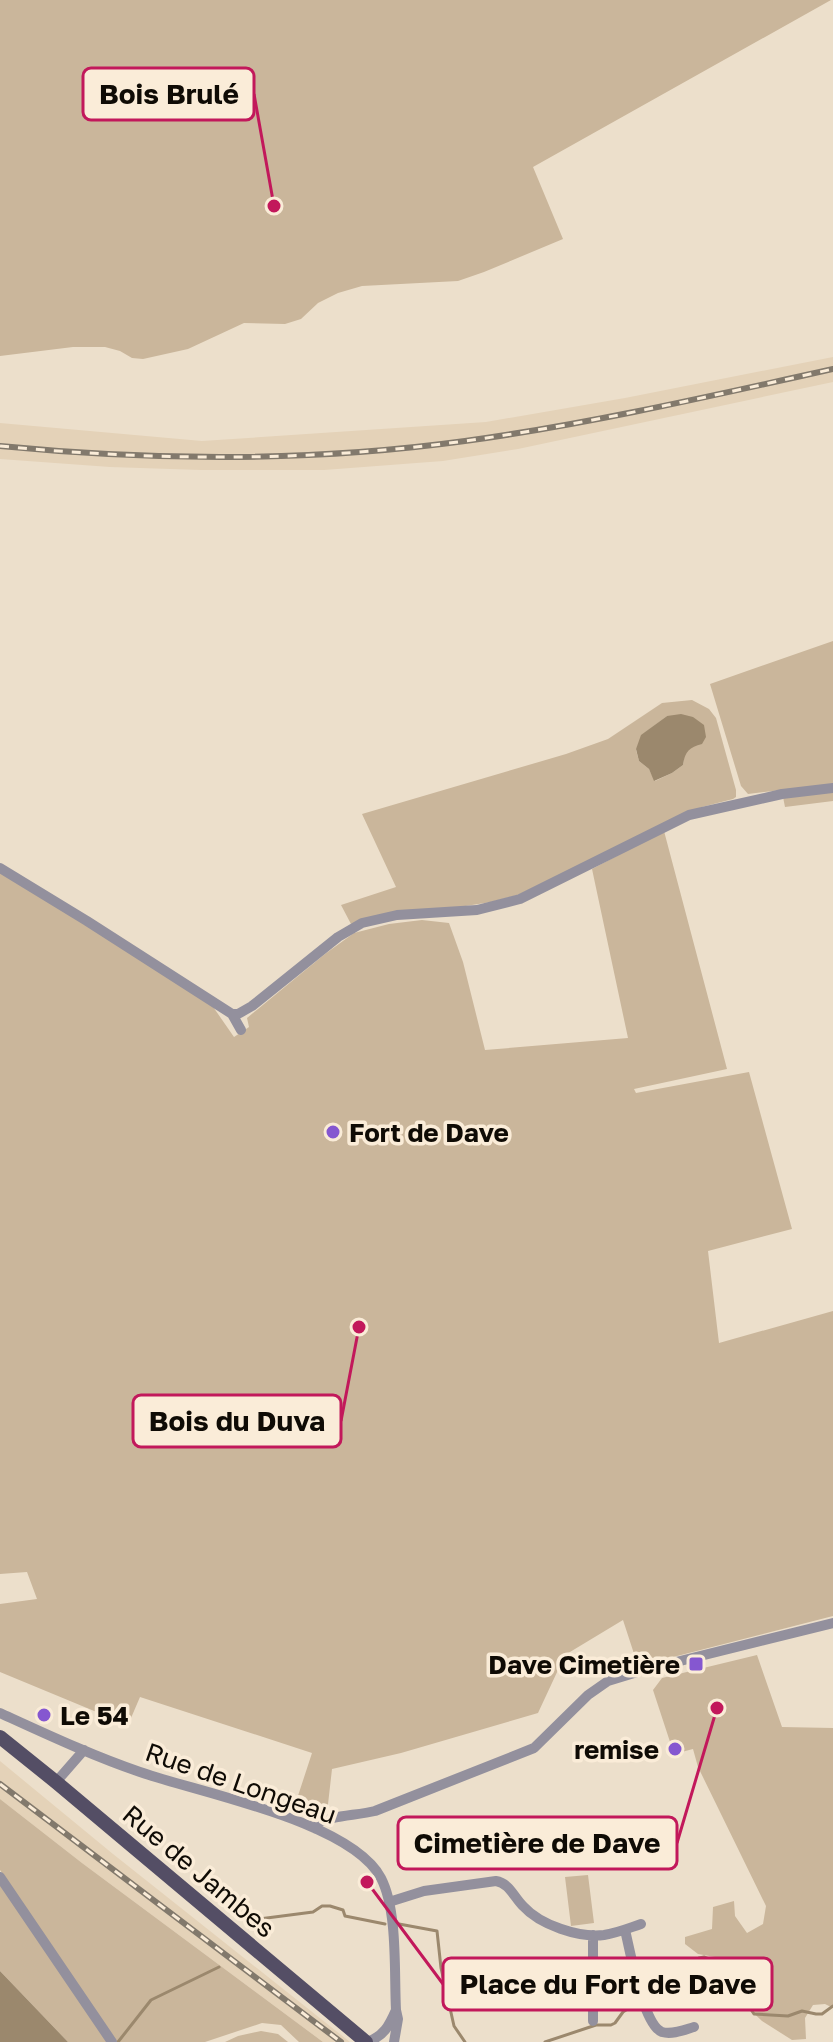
<svg xmlns="http://www.w3.org/2000/svg" width="833" height="2042" viewBox="0 0 833 2042" font-family="'Golos Text',sans-serif">
  <style>
    .built { fill: #e4d2b8 }
    .green { fill: #cab69b; fill-rule: evenodd }
    .water { fill: #9b886d }
    .lines { fill: none; stroke-linecap: round; stroke-linejoin: round }
    .stream { stroke: #9b886d; stroke-width: 3 }
    .minor { stroke: #93909d; stroke-width: 10 }
    .major { stroke: #544e65; stroke-width: 14 }
    .rail-casing { stroke: #82796c; stroke-width: 6 }
    .rail { stroke: #faecd8; stroke-width: 3; stroke-dasharray: 9; stroke-linecap: butt }
    .poi-dot { fill: #8557d0; stroke: #faecd8; stroke-width: 3 }
    .labels { text-anchor: middle; dominant-baseline: central; stroke-width: 7; stroke-linejoin: round; paint-order: stroke }
    .poi-label { font-size: 26px; font-weight: bold; fill: #0f0b05; stroke: #faecd8; text-anchor: start }
    .street-label { font-size: 26px; fill: #0f0b05; stroke: #faecd8 }
    .leader { fill: none; stroke: #c2185b; stroke-width: 3 }
    .callout-dot { fill: #c2185b; stroke: #faecd8; stroke-width: 3 }
    .callout { fill: #faecd8; stroke: #c2185b; stroke-width: 3 }
    .callout-label { font-size: 28px; text-anchor: middle; font-weight: bold; fill: #0f0b05 }
  </style>
  <rect width="100%" height="100%" fill="#ecdfcb"/>
  <path class="built" d="M 833,357 L 833,382 L 518,449 L 443,461 L 324,470 L 201,470 L 110,467 L 0,459 L 0,423 L 202,441 L 486,422 L 625,398 Z
    M 0,1761 L 113,1854 L 350,2042 L 323,2042 L 82,1863 L 0,1799 Z"/>
  <path class="green" d="M 0,0 L 831,0 L 533,167 L 563,239 L 484,272 L 458,281 L 362,286 L 338,293 L 318,303 L 301,319 L 285,324 L 244,323 L 188,349 L 143,359 L 132,358 L 120,351 L 105,347 L 73,347 L 0,356 Z
    M 833,641 L 833,784 L 748,794 L 741,786 L 710,684 Z
    M 692,700 L 709,709 L 716,718 L 736,790 L 736,797 L 733,799 L 702,807 L 518,895 L 491,902 L 351,924 L 341,905 L 396,887 L 362,814 L 566,754 L 608,739 L 662,703 ZM 667,716 L 692,746 L 685,753 L 683,765 L 672,773 L 655,781 L 649,769 L 639,761 L 636,750 L 642,735 Z
    M 833,791 L 833,801 L 785,807 L 783,797 Z
    M 664,831 L 727,1069 L 634,1089 L 636,1093 L 749,1072 L 792,1229 L 708,1251 L 719,1343 L 833,1311 L 833,1616 L 638,1666 L 623,1620 L 565,1655 L 538,1713 L 401,1753 L 332,1769 L 327,1813 L 294,1808 L 312,1753 L 140,1697 L 128,1725 L 0,1672 L 0,1604 L 37,1599 L 27,1572 L 0,1574 L 0,872 L 209,1001 L 234,1037 L 249,1027 L 247,1018 L 325,954 L 354,933 L 389,924 L 422,920 L 449,923 L 463,962 L 485,1050 L 628,1038 L 592,869 Z
    M 757,1655 L 782,1727 L 833,1728 L 833,2008 L 825,2004 L 813,2005 L 805,2018 L 806,2039 L 792,2040 L 762,2021 L 741,2001 L 732,1987 L 730,1978 L 724,1965 L 715,1957 L 698,1954 L 685,1944 L 685,1937 L 712,1929 L 713,1907 L 734,1901 L 735,1916 L 747,1933 L 763,1924 L 766,1906 L 698,1767 L 693,1749 L 674,1754 L 653,1690 L 662,1678 Z
    M 0,1799 L 82,1863 L 323,2042 L 299,2042 L 281,2025 L 262,2023 L 205,2042 L 116,2042 L 0,1870 Z
    M 588,1875 L 594,1923 L 571,1926 L 565,1877 Z
    M 0,1884 L 107,2042 L 68,2042 L 0,1971 Z
    M 261,2031 L 278,2034 L 288,2042 L 225,2042 L 238,2036 Z"/>
  <path class="water" d="M 681,714 L 693,717 L 704,725 L 706,737 L 702,744 C 689,747 685,752 683,765 L 672,773 L 654,781 L 649,769 L 639,761 L 636,749 L 641,735 L 667,716 Z
    M 0,1971 L 68,2042 L 0,2042 Z"/>
  <g class="lines">
    <path class="stream" d="M 399,1924 L 437,1931 L 441,1968 L 454,2026 L 465,2042
      M 249,1928 L 251,1922 L 259,1919 L 313,1912 L 322,1906 L 330,1906 L 343,1910 L 345,1916 L 385,1924
      M 642,1985 L 655,1985 L 662,1971 L 686,1969 L 699,1958 L 704,1957 L 723,1965 L 731,1992 L 744,1999 L 754,2014 L 788,2016 L 802,2011 L 816,2014 L 822,2014 L 833,2006
      M 118,2042 L 151,2000 L 219,1967
      M 545,2042 L 596,2025 L 611,2025 L 615,2023 L 623,2012 L 632,2006 L 632,1991 L 636,1987"/>
    <path class="minor" d="M 0,868 L 87,921 L 232,1014 L 238,1014 L 252,1006 L 338,937 L 362,923 L 397,915 L 477,910 L 520,899 L 689,815 L 782,794 L 833,788
      M 232,1014 L 241,1030
      M 0,1713 C 46,1734 93,1756 140,1772 C 200,1793 351,1821 381,1878 C 398,1911 394,1973 396,2010 L 398,2019 L 394,2042
      M 56,1782 L 84,1750
      M 316,1829 L 319,1822 C 332,1816 359,1815 375,1811 L 534,1748 L 588,1695 L 608,1681 L 644,1670 L 833,1623
      M 0,1877 L 112,2042
      M 389,1902 L 424,1891 L 496,1881 C 509,1883 514,1897 523,1906 C 540,1925 579,1938 604,1935 C 617,1933 629,1928 641,1924
      M 625,1930 C 630,1950 643,2025 662,2032 C 672,2035 684,2030 694,2027
      M 593,1935 L 593,2021
      M 367,2042 C 384,2036 389,2026 396,2010"/>
    <path class="major" d="M 0,1737 L 56,1782 L 366,2042"/>
    <g class="rail-casing">
      <path id="rail" d="M 0,446 C 155,461 311,462 465,441 C 589,424 711,396 833,369
        M 0,1784 L 341,2042"/>
    </g>
    <use href="#rail" class="rail"/>
  </g>
  <g class="poi-dot">
    <circle cx="333" cy="1132" r="8"/>
    <rect x="688" y="1656" width="16" height="16" rx="4"/>
    <circle cx="44" cy="1715" r="8"/>
    <circle cx="675" cy="1749" r="8"/>
  </g>
  <g class="labels">
    <g class="poi-label">
      <text x="349" y="1132">Fort de Dave</text>
      <text x="680" y="1664" text-anchor="end">Dave Cimetière</text>
      <text x="60" y="1715">Le 54</text>
      <text x="659" y="1749" text-anchor="end">remise</text>
    </g>
    <g class="street-label">
      <text transform="translate(241 1783) rotate(19)">Rue de Longeau</text>
      <text transform="translate(199 1871) rotate(40)">Rue de Jambes</text>
    </g>
  </g>
  <path class="leader" d="M274 206L254 94M359 1327L341 1421M717 1708L677 1843M367 1882L443 1984"/>
  <g class="callout-dot">
    <circle cx="274" cy="206" r="8"/>
    <circle cx="359" cy="1327" r="8"/>
    <circle cx="717" cy="1708" r="8"/>
    <circle cx="367" cy="1882" r="8"/>
  </g>
  <g class="callout">
    <rect x="83" y="68" width="171" height="52" rx="8"/>
    <rect x="133" y="1395" width="208" height="52" rx="8"/>
    <rect x="398" y="1817" width="279" height="52" rx="8"/>
    <rect x="443" y="1958" width="329" height="52" rx="8"/>
  </g>
  <g class="callout-label">
    <text x="169" y="104">Bois Brulé</text>
    <text x="237" y="1431">Bois du Duva</text>
    <text x="537" y="1853">Cimetière de Dave</text>
    <text x="608" y="1994">Place du Fort de Dave</text>
  </g>
</svg>
